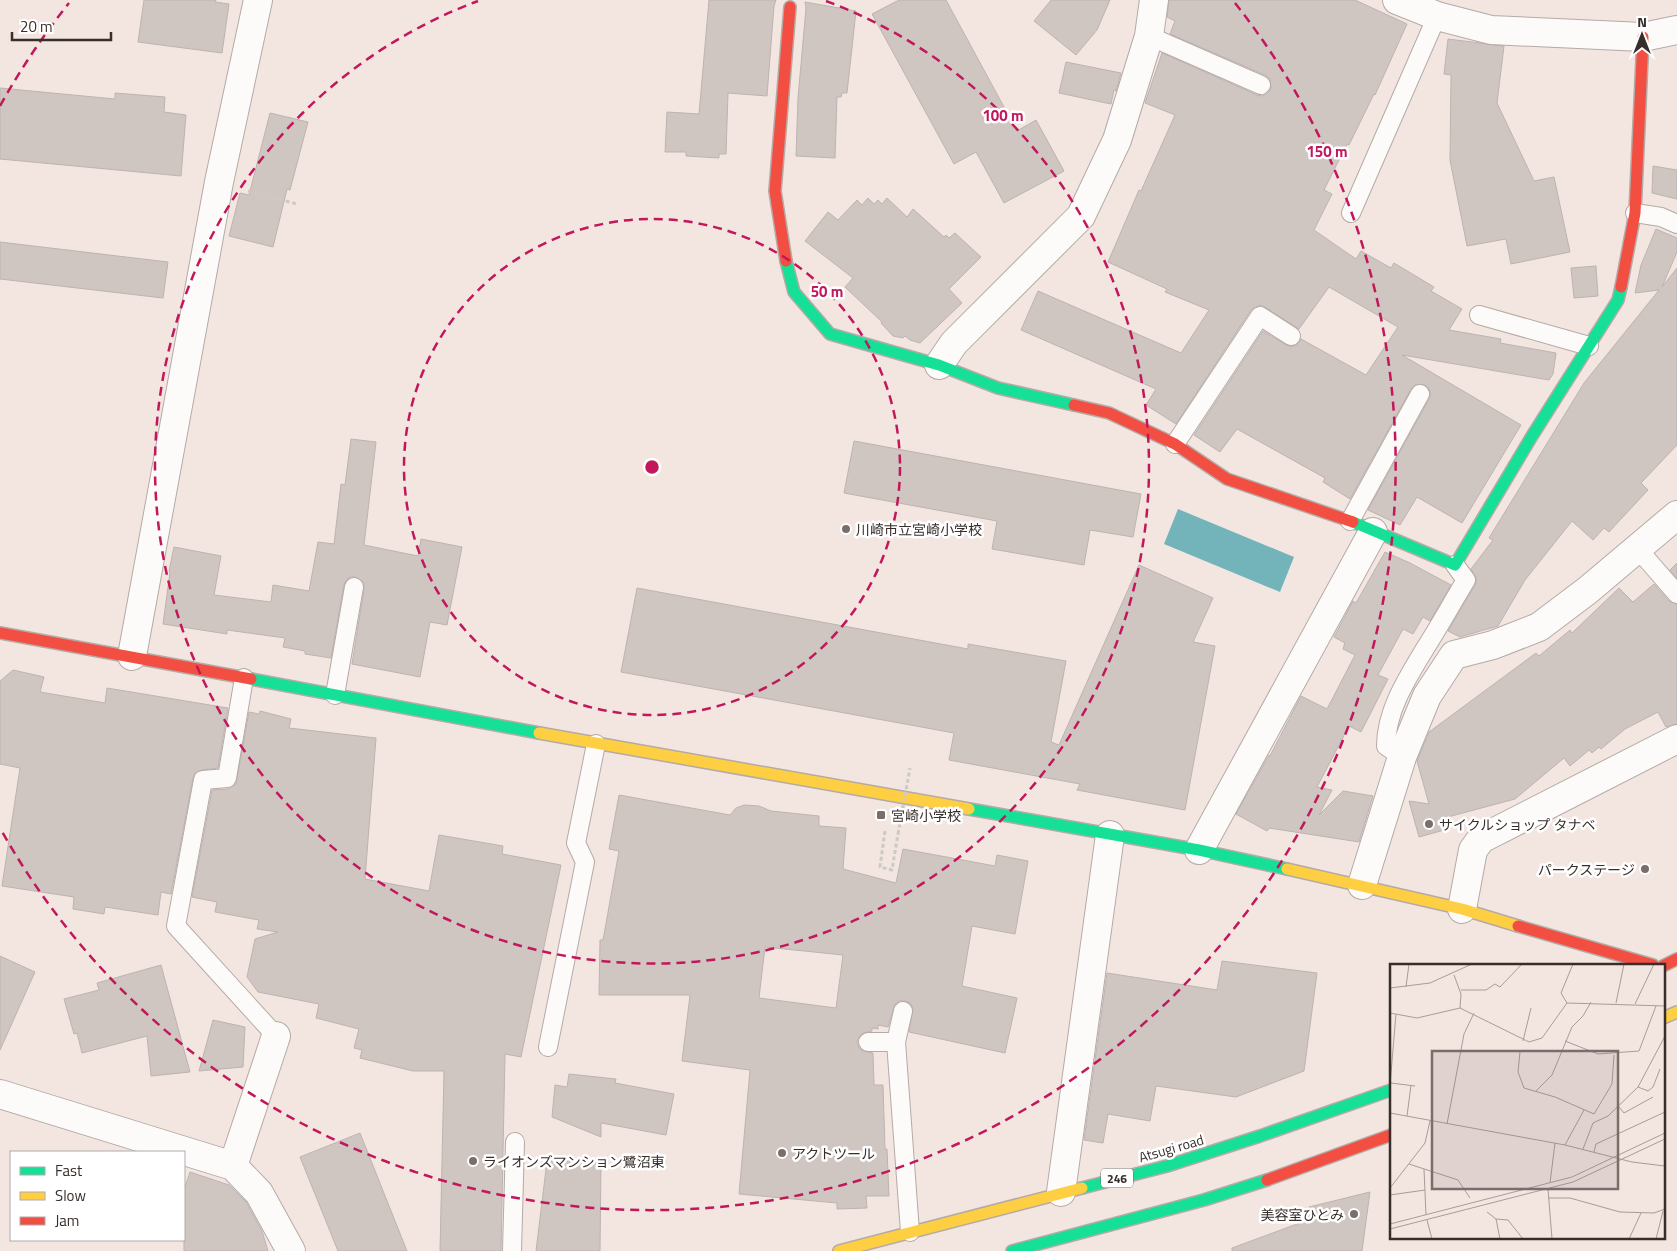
<svg xmlns="http://www.w3.org/2000/svg" width="1677" height="1251" viewBox="0 0 1677 1251" font-family="'Titillium Web','Noto Sans JP',sans-serif">
  <style>
    .water { fill: #73b4ba }
    .building { fill: #cfc5c1; stroke: #bdb3b0; fill-rule: evenodd }
    .lines { fill: none; stroke-linecap: round; stroke-linejoin: round }
    .lane-casing { stroke: #b4aaa6; stroke-width: 20 }
    .street-casing { stroke: #b4aaa6; stroke-width: 30 }
    .fast-casing { stroke: #b4aaa6; stroke-width: 14 }
    .slow-casing { stroke: #b4aaa6; stroke-width: 14 }
    .jam-casing { stroke: #b4aaa6; stroke-width: 14 }
    .path { stroke: #cec9c7; stroke-width: 3; stroke-dasharray: 4 2.5; stroke-linecap: butt }
    .lane { stroke: #fdfbfa; stroke-width: 18 }
    .street { stroke: #fdfbfa; stroke-width: 28 }
    .fast { stroke: #16e098; stroke-width: 11 }
    .slow { stroke: #ffcf43; stroke-width: 11 }
    .jam { stroke: #f24e42; stroke-width: 11 }
    .path-bridge { stroke: #cec9c7; stroke-width: 3; stroke-dasharray: 4 2.5; stroke-linecap: butt }
    .ring { fill: none; stroke: #c2185b; stroke-width: 2.5; stroke-dasharray: 9 6 }
    .poi-dot { fill: #796e6b; stroke: #fff; stroke-width: 2 }
    .labels { text-anchor: middle; dominant-baseline: central; stroke-width: 5; stroke-linejoin: round; paint-order: stroke }
    .shield { fill: #fff; stroke: #736d6b; stroke-width: 1 }
    .shield-label { font-size: 12px; font-weight: bold; fill: #372e2b }
    .poi-label { font-size: 14px; fill: #372e2b; stroke: #fff; text-anchor: start }
    .street-label { font-size: 14px; fill: #372e2b; stroke: #fff }
    .inset-road { fill: none; stroke: #a89c98; stroke-width: 1 }
    .view { fill: #796e6b; fill-opacity: 0.15; stroke: #796e6b; stroke-width: 2.5 }
    .inset-edge { fill: none; stroke: #372e2b; stroke-width: 2.5 }
    .centre { fill: #c2185b; stroke: #fff; stroke-width: 2.5 }
    .ring-label { font-size: 15px; text-anchor: middle; font-weight: bold; fill: #c2185b; stroke: #fff; stroke-width: 5; stroke-linejoin: round; paint-order: stroke }
  </style>
  <rect width="100%" height="100%" fill="#f3e6e1"/>
  <path class="water" d="M 1178,509 L 1294,557 L 1280,592 L 1164,544 Z"/>
  <path class="building" d="M 144,0 L 216,0 L 215,2 L 229,4 L 222,53 L 138,42 Z
    M 709,0 L 776,0 L 774,6 L 767,96 L 728,93 L 726,154 L 719,154 L 719,158 L 686,156 L 686,152 L 665,152 L 667,112 L 699,114 Z
    M 899,0 L 946,0 L 1017,131 L 1036,120 L 1064,171 L 1004,203 L 976,152 L 954,164 L 872,14 Z
    M 1051,0 L 1110,0 L 1097,30 L 1076,55 L 1034,21 Z
    M 1169,0 L 1355,0 L 1407,24 L 1375,95 L 1374,94 L 1349,145 L 1347,144 L 1324,190 L 1332,194 L 1314,230 L 1356,259 L 1361,251 L 1391,268 L 1394,263 L 1434,287 L 1431,291 L 1462,309 L 1449,330 L 1501,339 L 1500,343 L 1556,353 L 1553,374 L 1549,380 L 1402,355 L 1521,425 L 1462,523 L 1417,497 L 1400,525 L 1368,510 L 1429,399 L 1431,394 L 1429,389 L 1425,385 L 1415,385 L 1411,389 L 1350,499 L 1323,482 L 1325,478 L 1237,429 L 1220,452 L 1194,435 L 1263,331 L 1290,347 L 1296,345 L 1301,339 L 1366,375 L 1398,327 L 1329,287 L 1299,329 L 1265,307 L 1260,305 L 1251,310 L 1176,424 L 1146,405 L 1156,389 L 1021,330 L 1038,291 L 1181,353 L 1209,310 L 1165,292 L 1167,289 L 1108,262 L 1139,190 L 1141,191 L 1175,115 L 1145,103 L 1162,53 L 1257,95 L 1262,96 L 1267,94 L 1271,89 L 1270,79 L 1265,75 L 1170,34 L 1175,21 L 1167,17 Z
    M 805,2 L 856,11 L 847,93 L 842,93 L 841,97 L 837,97 L 835,158 L 796,156 L 798,98 L 806,8 Z
    M 1448,39 L 1504,46 L 1497,103 L 1534,181 L 1554,177 L 1570,252 L 1511,264 L 1506,239 L 1467,246 L 1450,160 L 1451,75 L 1444,74 Z
    M 1066,62 L 1121,73 L 1116,91 L 1114,90 L 1111,104 L 1059,93 Z
    M 0,88 L 115,99 L 115,93 L 165,97 L 164,112 L 186,115 L 181,176 L 0,159 Z
    M 270,113 L 308,122 L 290,190 L 287,189 L 273,247 L 229,236 L 240,193 L 249,195 Z
    M 1653,166 L 1677,170 L 1677,199 L 1652,193 Z
    M 868,198 L 874,204 L 878,200 L 882,204 L 887,198 L 907,217 L 913,209 L 944,237 L 946,235 L 949,238 L 955,233 L 981,257 L 949,289 L 962,303 L 920,343 L 910,340 L 905,336 L 903,338 L 893,336 L 881,323 L 882,322 L 845,287 L 853,278 L 805,241 L 828,212 L 838,220 L 857,200 L 862,205 Z
    M 1656,229 L 1677,238 L 1677,252 L 1662,287 L 1677,268 L 1677,445 L 1641,483 L 1648,490 L 1609,532 L 1604,528 L 1593,540 L 1572,521 L 1525,580 L 1498,626 L 1460,637 L 1448,631 L 1475,585 L 1477,579 L 1471,569 L 1493,540 L 1489,538 L 1584,383 L 1659,290 L 1635,293 L 1641,265 Z
    M 0,242 L 168,262 L 163,298 L 0,279 Z
    M 1596,266 L 1598,296 L 1574,298 L 1571,268 Z
    M 351,439 L 376,442 L 364,545 L 418,556 L 421,539 L 462,547 L 447,625 L 430,622 L 420,677 L 352,664 L 364,589 L 364,583 L 356,577 L 350,577 L 346,581 L 344,585 L 331,658 L 305,654 L 305,651 L 283,647 L 285,638 L 227,630 L 227,634 L 163,624 L 170,572 L 169,571 L 174,547 L 221,556 L 214,595 L 271,602 L 273,585 L 309,591 L 318,542 L 334,544 L 341,484 L 345,485 Z
    M 854,441 L 1141,494 L 1133,537 L 1090,530 L 1084,565 L 992,549 L 997,521 L 844,493 Z
    M 1385,552 L 1410,563 L 1451,585 L 1430,621 L 1423,617 L 1413,634 L 1403,629 L 1378,675 L 1388,679 L 1361,732 L 1349,726 L 1317,787 L 1332,790 L 1319,815 L 1343,791 L 1373,796 L 1359,842 L 1269,828 L 1267,831 L 1236,814 L 1269,755 L 1270,756 L 1301,696 L 1327,709 L 1355,655 L 1343,649 L 1345,643 L 1334,637 L 1353,601 L 1356,603 Z
    M 1677,563 L 1677,578 L 1670,570 Z
    M 1139,565 L 1213,598 L 1193,642 L 1215,646 L 1185,810 L 1077,790 L 1080,784 L 949,760 L 954,733 L 621,672 L 637,588 L 968,649 L 968,644 L 1066,661 L 1051,742 L 1059,745 Z
    M 1654,584 L 1669,601 L 1677,604 L 1677,724 L 1666,727 L 1658,712 L 1625,729 L 1601,749 L 1599,747 L 1592,753 L 1589,750 L 1570,766 L 1564,758 L 1515,799 L 1444,818 L 1448,829 L 1419,837 L 1409,801 L 1429,804 L 1417,761 L 1429,732 L 1536,653 L 1539,656 L 1570,630 L 1572,633 L 1619,588 L 1633,602 Z
    M 13,670 L 44,677 L 40,692 L 105,703 L 107,688 L 228,708 L 218,768 L 202,770 L 195,773 L 193,778 L 171,894 L 161,892 L 158,915 L 105,907 L 104,914 L 73,909 L 74,897 L 2,886 L 20,768 L 0,764 L 0,681 Z
    M 260,711 L 291,719 L 289,728 L 376,738 L 365,879 L 429,891 L 439,835 L 503,846 L 502,854 L 561,865 L 521,1057 L 505,1054 L 501,1251 L 440,1251 L 444,1071 L 413,1071 L 360,1058 L 362,1050 L 354,1048 L 359,1029 L 316,1018 L 319,1004 L 258,992 L 247,977 L 255,939 L 278,932 L 257,929 L 259,920 L 215,912 L 217,902 L 192,897 L 212,790 L 228,789 L 236,784 L 249,712 L 259,714 Z
    M 619,795 L 730,815 L 736,808 L 744,805 L 759,806 L 771,811 L 819,816 L 819,826 L 846,828 L 843,869 L 896,883 L 903,849 L 995,866 L 997,855 L 1028,861 L 1015,934 L 972,926 L 962,986 L 1017,998 L 1005,1053 L 909,1032 L 913,1008 L 910,1003 L 905,1001 L 899,1001 L 895,1004 L 888,1027 L 878,1025 L 878,1029 L 872,1028 L 872,1031 L 863,1033 L 859,1037 L 857,1042 L 859,1048 L 863,1051 L 873,1053 L 874,1085 L 883,1085 L 885,1149 L 887,1149 L 889,1196 L 866,1196 L 867,1208 L 837,1209 L 837,1203 L 739,1194 L 750,1070 L 682,1061 L 690,995 L 599,995 L 600,940 L 603,940 L 619,851 L 609,849 ZM 765,947 L 843,955 L 836,1008 L 759,998 Z
    M 0,956 L 35,972 L 0,1050 Z
    M 1222,961 L 1317,973 L 1304,1071 L 1236,1097 L 1156,1086 L 1150,1121 L 1108,1114 L 1103,1143 L 1084,1140 L 1107,973 L 1217,990 Z
    M 161,965 L 190,1072 L 151,1076 L 147,1036 L 82,1053 L 77,1033 L 74,1034 L 64,999 L 99,990 L 97,983 Z
    M 213,1020 L 245,1027 L 243,1067 L 199,1071 Z
    M 569,1074 L 616,1079 L 615,1083 L 674,1094 L 666,1135 L 601,1123 L 601,1137 L 552,1117 L 555,1085 L 567,1087 Z
    M 360,1133 L 407,1251 L 338,1251 L 300,1157 Z
    M 547,1161 L 601,1161 L 600,1251 L 536,1251 Z
    M 190,1172 L 229,1185 L 246,1202 L 262,1231 L 268,1251 L 184,1251 L 184,1190 Z
    M 1370,1192 L 1362,1251 L 1232,1251 L 1232,1248 L 1308,1220 L 1309,1207 Z"/>
  <g class="lines">
    <g class="lane-casing">
      <path id="lane" d="M 1149,36 L 1261,85
        M 1351,213 L 1437,16
        M 1635,213 L 1661,217 L 1677,224
        M 1479,315 L 1589,346
        M 1175,444 L 1260,316 L 1291,336
        M 1350,521 L 1420,394
        M 1637,548 L 1677,594
        M 244,678 L 227,778 L 203,780 L 176,926 L 276,1036
        M 335,695 L 354,587
        M 1402,757 L 1386,746 C 1386,710 1408,677 1426,647 C 1440,625 1452,603 1466,580 L 1455,565
        M 903,1011 L 896,1042 L 910,1232
        M 868,1042 L 896,1042
        M 548,1047 L 585,862 L 576,843 L 596,744
        M 512,1251 L 515,1142"/>
    </g>
    <g class="street-casing">
      <path id="street" d="M 1397,0 L 1437,16 L 1491,30 L 1643,37 L 1677,30
        M 939,365 L 954,343 L 1081,216 L 1117,140 L 1149,36 L 1154,0
        M 132,656 L 219,182 L 258,0
        M 1199,850 L 1373,532
        M 1362,885 L 1402,757 L 1427,696 L 1454,655 L 1493,645 L 1539,627 L 1588,590 L 1677,515
        M 1462,909 L 1473,850 L 1481,839 L 1677,739
        M 0,1094 L 233,1166 L 259,1193 L 291,1251
        M 233,1166 L 276,1036
        M 1061,1192 L 1110,835"/>
    </g>
    <g class="fast-casing">
      <path id="fast" d="M 786,261 L 794,292 L 830,334 L 939,365 L 998,388 L 1074,405
        M 1353,522 L 1455,565 L 1532,436 L 1618,300 L 1621,287
        M 251,679 L 539,733
        M 969,809 L 1199,850 L 1287,869
        M 1082,1188 L 1167,1166 L 1260,1136 L 1391,1090
        M 1012,1251 L 1204,1200 L 1267,1180"/>
    </g>
    <g class="slow-casing">
      <path id="slow" d="M 539,733 L 969,809
        M 1287,869 L 1462,909 L 1518,926
        M 1663,1018 L 1677,1012
        M 839,1251 L 1082,1188"/>
    </g>
    <g class="jam-casing">
      <path id="jam" d="M 786,261 L 775,191 L 790,7
        M 1621,287 L 1635,213 L 1643,37
        M 1074,405 L 1109,413 L 1175,444 L 1227,479 L 1353,522
        M 0,633 L 251,679
        M 1518,926 L 1653,965
        M 1663,966 L 1677,959
        M 1267,1180 L 1391,1135"/>
    </g>
    <path class="path" d="M 248,191 L 297,204
      M 885,831 L 880,867 L 892,870 L 898,834"/>
    <use href="#lane" class="lane"/>
    <use href="#street" class="street"/>
    <use href="#fast" class="fast"/>
    <use href="#slow" class="slow"/>
    <use href="#jam" class="jam"/>
    <path class="path-bridge" d="M 898,834 L 910,768"/>
  </g>
  <g class="ring">
    <circle cx="652" cy="467" r="248"/>
    <path d="M826 1A497 497 0 1 1 478 1"/>
    <path d="M0 106A745 745 0 0 1 69 3M1235 3A745 745 0 1 1 0 828"/>
  </g>
  <g class="poi-dot">
    <circle cx="846" cy="529" r="5"/>
    <rect x="876" y="810" width="10" height="10" rx="2.5"/>
    <circle cx="1429" cy="824" r="5"/>
    <circle cx="1645" cy="869" r="5"/>
    <circle cx="782" cy="1153" r="5"/>
    <circle cx="473" cy="1161" r="5"/>
    <circle cx="1354" cy="1214" r="5"/>
  </g>
  <g class="labels">
    <rect class="shield" x="1101" y="1168.5" width="32" height="19" rx="4"/>
    <g class="shield-label">
      <text x="1117" y="1178">246</text>
    </g>
    <g class="poi-label">
      <text x="856" y="529">川崎市立宮崎小学校</text>
      <text x="891" y="815">宮崎小学校</text>
      <text x="1439" y="824">サイクルショップ タナベ</text>
      <text x="1635" y="869" text-anchor="end">パークステージ</text>
      <text x="792" y="1153">アクトツール</text>
      <text x="483" y="1161">ライオンズマンション鷺沼東</text>
      <text x="1344" y="1214" text-anchor="end">美容室ひとみ</text>
    </g>
    <g class="street-label">
      <text transform="translate(1171 1148) rotate(-16)">Atsugi road</text>
    </g>
  </g>
  <g transform="translate(1390 964)">
    <rect width="275" height="275" fill="#f3e6e1"/>
    <path class="inset-road" d="M 64,11 L 71,30 L 70,44M 16,23 L 19,0M 0,24 L 40,19 L 82,0M 71,26 L 96,26 L 105,20 L 110,23 L 132,0M 177,39 L 171,29 L 183,0M 226,39 L 234,0M 245,40 L 264,0M 0,49 L 27,54 L 70,44 L 139,78 L 152,74 L 177,39 L 275,42M 133,77 L 141,44M 175,77 L 208,90 L 249,87 L 266,42M 130,88 L 128,108 L 134,124 L 165,133 L 204,150 L 222,120 L 224,91M 1,119 L 25,122M 0,121 L 6,50M 248,123 L 258,127 L 263,123 L 270,105M 146,127 L 162,111 L 182,63 L 193,52 L 201,38M 229,143 L 234,149 L 263,133M 0,149 L 175,181 L 242,198 L 275,202M 17,152 L 21,121M 57,160 L 74,70 L 84,49M 175,181 L 194,146M 193,185 L 203,159 L 218,152 L 248,123 L 275,72M 204,188 L 206,180 L 275,148M 19,200 L 68,216 L 80,234M 34,205 L 36,251M 160,219 L 165,179M 0,224 L 35,179 L 40,157M 158,225 L 162,275M 0,231 L 35,226M 158,234 L 180,234 L 230,248 L 264,249 L 275,245M 97,248 L 106,255 L 110,275M 106,255 L 118,256 L 133,275M 37,256 L 42,275M 0,260 L 182,213 L 275,169M 0,265 L 183,218 L 275,175M 239,275 L 251,249M 266,275 L 273,247"/>
    <path class="view" d="M 42,87 L 228,87 L 228,225 L 42,225 Z"/>
    <rect width="275" height="275" class="inset-edge"/>
  </g>
  <circle cx="652" cy="467" r="8" class="centre"/>
  <g class="ring-label">
    <text x="1003" y="121">100 m</text>
    <text x="1327" y="157">150 m</text>
    <text x="827" y="297">50 m</text>
  </g>
  <rect x="10" y="1151" width="175" height="90" fill="#ffffff" stroke="#afabaa"/>
  <rect x="20" y="1167" width="25" height="8" fill="#16e098" stroke="#afabaa"/>
  <text x="55" y="1176" font-size="15" fill="#372e2b">Fast</text>
  <rect x="20" y="1192" width="25" height="8" fill="#ffcf43" stroke="#afabaa"/>
  <text x="55" y="1201" font-size="15" fill="#372e2b">Slow</text>
  <rect x="20" y="1217" width="25" height="8" fill="#f24e42" stroke="#afabaa"/>
  <text x="55" y="1226" font-size="15" fill="#372e2b">Jam</text>
  <g transform="translate(1642 35)" stroke="#ffffff" stroke-width="4" paint-order="stroke">
  <path d="M0-4L9 19L0 12L-9 19Z" fill="#372e2b"/>
  <text y="-8" font-size="14" font-weight="bold" text-anchor="middle" fill="#372e2b">N</text>
  </g>
  <path d="M12 32v8h99v-8" fill="none" stroke="#372e2b" stroke-width="2.5"/>
  <text x="20" y="32" font-size="15" fill="#372e2b" stroke="#ffffff" stroke-width="4" paint-order="stroke">20 m</text>
</svg>
